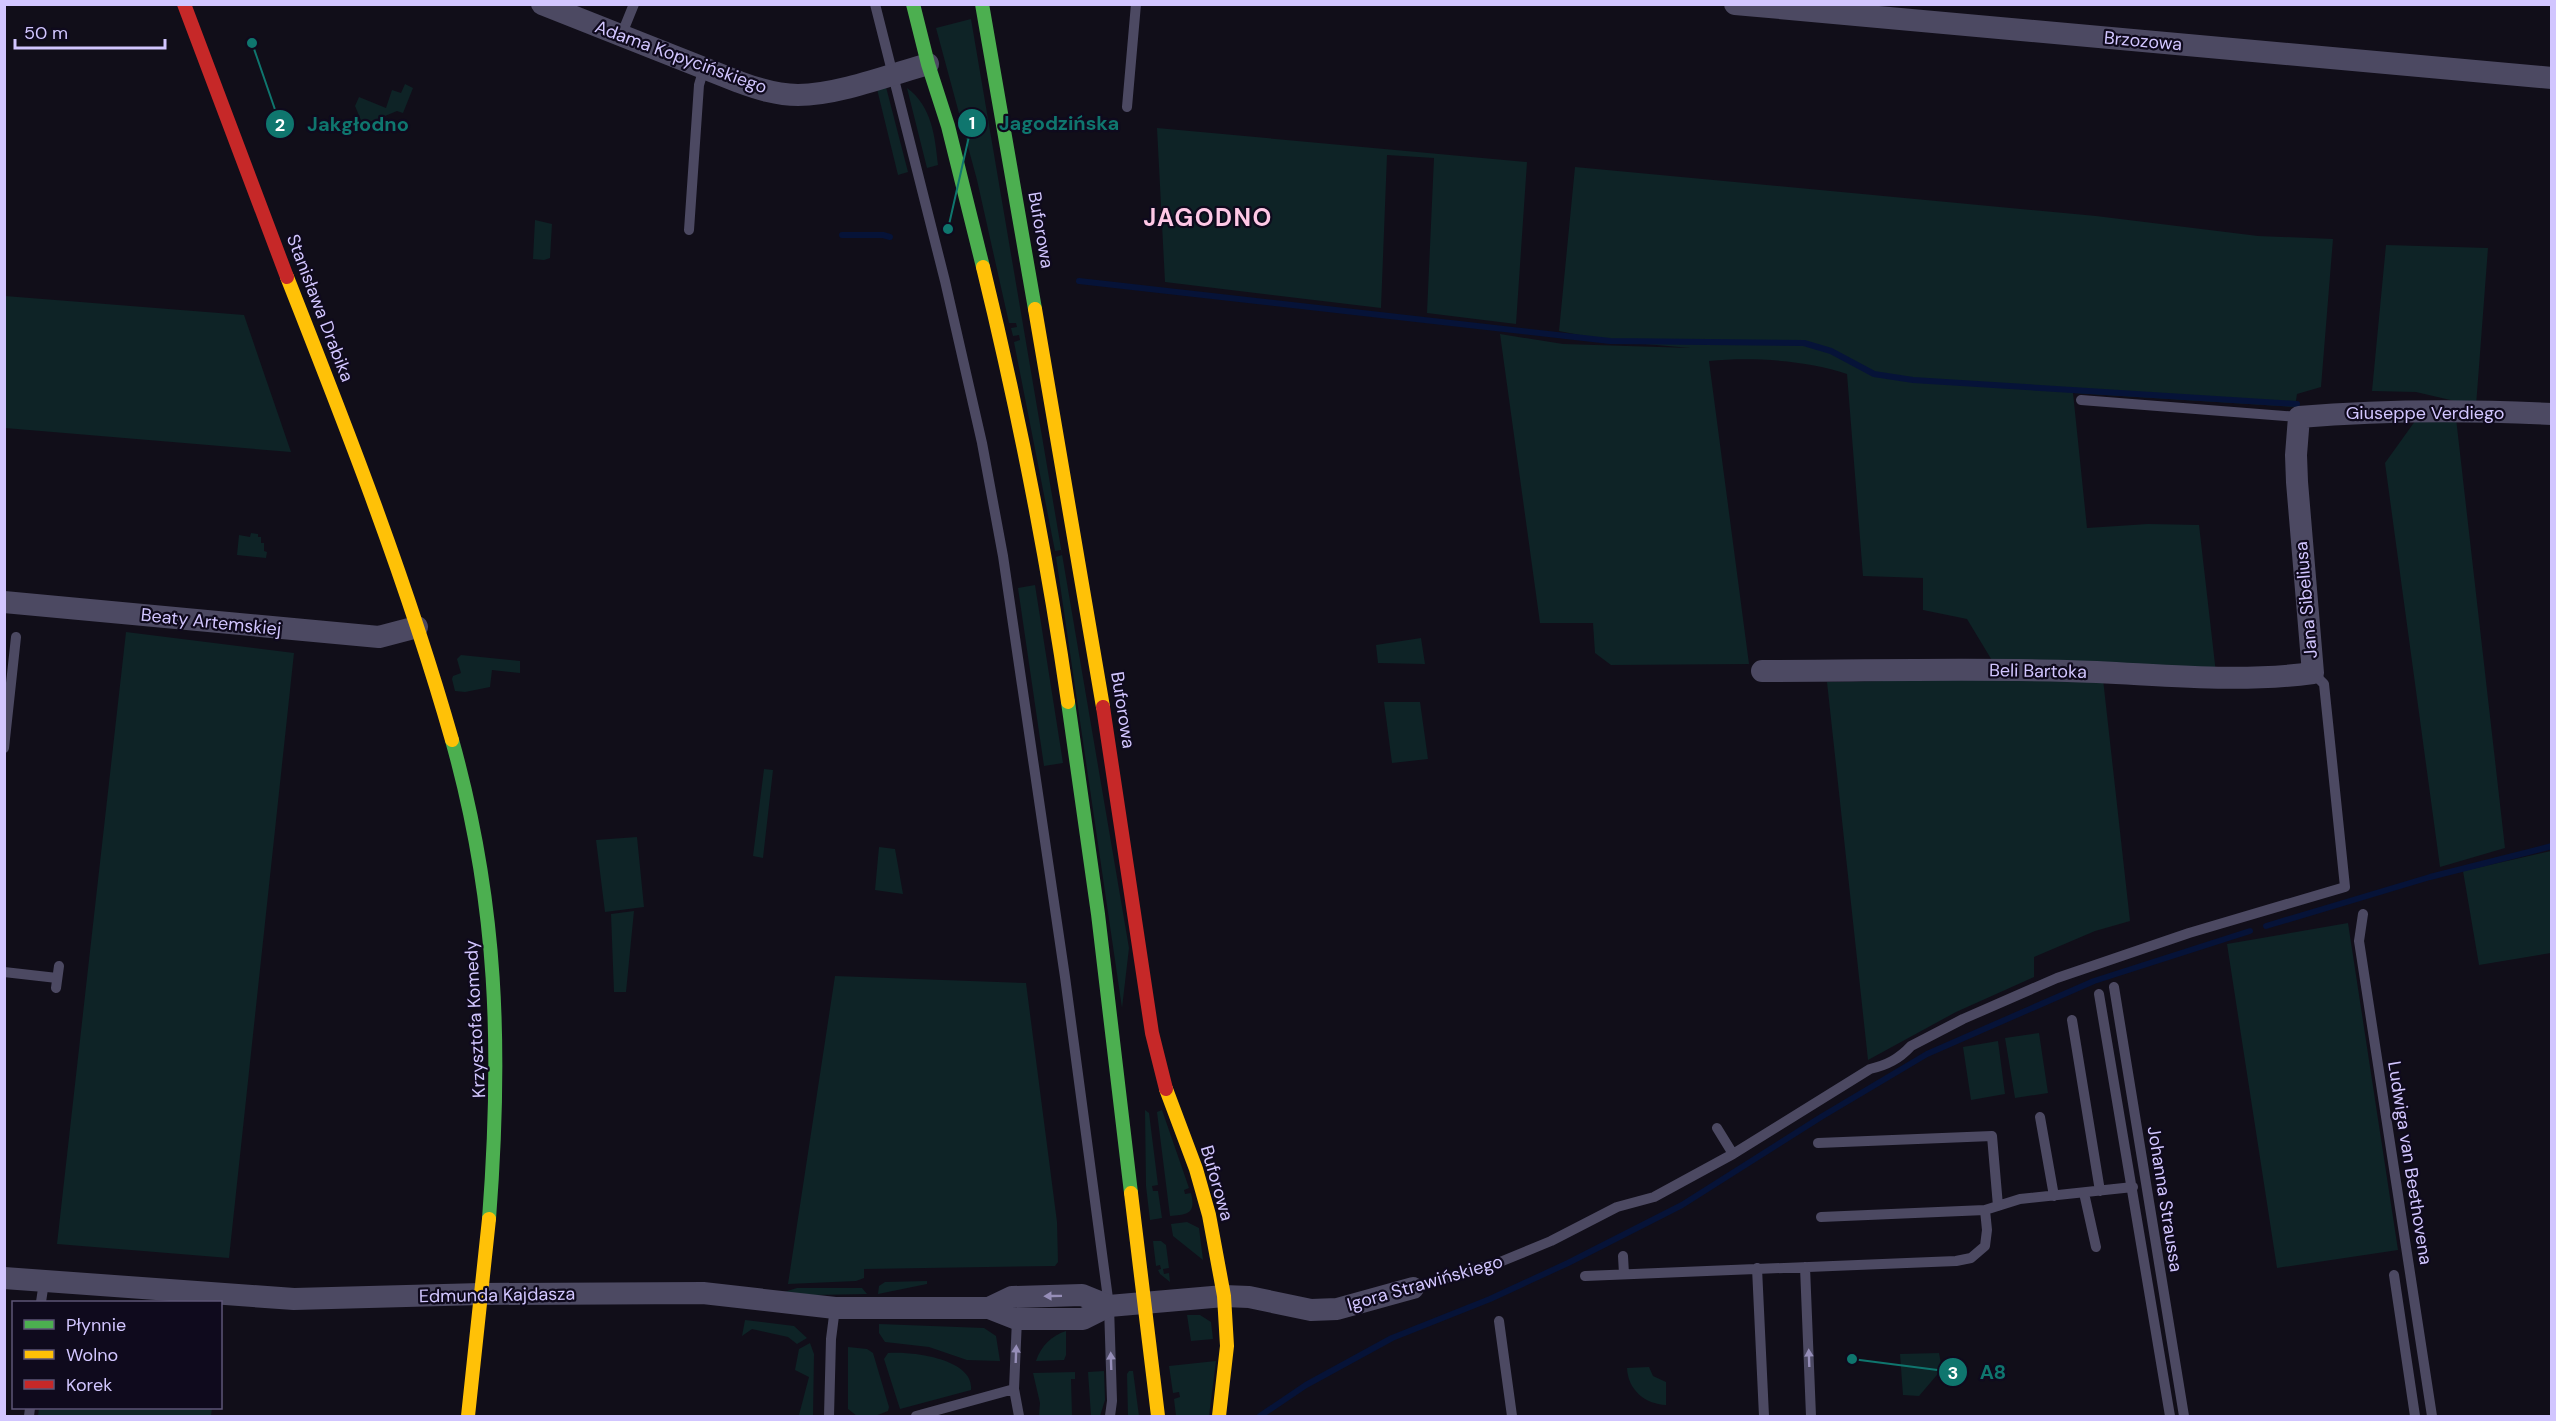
<svg xmlns="http://www.w3.org/2000/svg" width="2556" height="1421" viewBox="0 0 2556 1421" font-family="'DM Sans',sans-serif">
  <style>
    .green { fill: #0e2326 }
    .lines { fill: none; stroke-linecap: round; stroke-linejoin: round }
    .stream { stroke: #061338; stroke-width: 6 }
    .lane { stroke: #4c4962; stroke-width: 10 }
    .street { stroke: #4c4962; stroke-width: 22 }
    .fast { stroke: #4caf50; stroke-width: 14 }
    .slow { stroke: #ffc107; stroke-width: 14 }
    .jam { stroke: #c62828; stroke-width: 14 }
    .oneway { fill: #968eb8 }
    .labels { text-anchor: middle; dominant-baseline: central; stroke-width: 4.5; stroke-linejoin: round; paint-order: stroke }
    .street-label { font-size: 18px; fill: #d2c6ff; stroke: #0f0a1d }
    .district-label { font-size: 24px; font-weight: bold; letter-spacing: 1.5px; fill: #ffc8e6; stroke: #0f0a1d }
    .leader { fill: none; stroke: #0f766e; stroke-width: 2 }
    .callout-dot { fill: #0f766e; stroke: #0f0a1d; stroke-width: 2 }
    .mark-label { font-size: 18px; text-anchor: middle; font-weight: bold; fill: #fff }
    .callout-label { font-size: 20px; text-anchor: middle; font-weight: bold; fill: #0f766e; stroke: #0f0a1d; stroke-width: 4.5; stroke-linejoin: round; paint-order: stroke }
  </style>
  <rect width="100%" height="100%" fill="#110e19"/>
  <path class="green" d="M 971,19 L 1129,948 L 1122,1008 L 1056,557 L 1062,555 L 1061,550 L 1055,551 L 1014,342 L 1020,340 L 1019,335 L 1013,336 L 1011,328 L 1017,327 L 1016,323 L 1009,323 L 977,180 L 936,28 Z
    M 405,84 L 413,88 L 403,113 L 397,111 L 363,125 L 355,106 L 359,97 L 386,108 L 392,90 L 401,93 Z
    M 886,87 L 908,172 L 898,175 L 877,89 Z
    M 907,88 C 932,106 935,137 938,165 L 927,168 Z
    M 1157,128 L 1527,162 L 1516,324 L 1427,313 L 1434,158 L 1387,155 L 1381,308 L 1165,282 Z
    M 1575,167 L 2096,216 L 2258,236 L 2333,239 L 2321,387 L 2297,394 L 2295,407 L 2073,393 L 2087,528 L 2148,524 L 2199,525 L 2216,673 L 1996,667 L 1967,619 L 1923,610 L 1923,578 L 1863,576 L 1847,374 C 1807,360 1751,357 1709,361 L 1749,664 L 1611,665 L 1595,653 L 1593,623 L 1540,623 L 1500,334 L 1563,344 L 1691,348 L 1610,341 L 1559,331 Z
    M 535,220 L 552,224 L 550,258 L 544,260 L 533,259 Z
    M 2386,245 L 2488,248 L 2476,406 L 2416,392 L 2372,391 Z
    M 5,296 L 244,315 L 291,452 L 5,428 Z
    M 2418,417 L 2456,418 L 2505,848 L 2440,867 L 2385,463 Z
    M 251,533 L 258,534 L 258,537 L 261,537 L 261,543 L 264,543 L 264,551 L 267,552 L 266,558 L 237,555 L 239,535 L 250,537 Z
    M 1035,585 L 1063,763 L 1044,766 L 1018,588 Z
    M 126,632 L 294,653 L 229,1258 L 57,1244 Z
    M 1421,638 L 1425,664 L 1378,663 L 1376,645 Z
    M 461,655 L 520,661 L 520,673 L 492,670 L 490,687 L 465,692 L 455,691 L 452,679 L 453,676 L 461,673 L 457,659 Z
    M 2000,679 L 2103,679 L 2130,921 L 2095,931 L 2034,957 L 2034,977 L 1956,1012 L 1868,1060 L 1827,682 Z
    M 1384,702 L 1420,702 L 1428,759 L 1392,763 Z
    M 764,769 L 773,770 L 763,858 L 753,856 Z
    M 637,837 L 644,907 L 605,912 L 596,840 Z
    M 879,847 L 895,849 L 903,894 L 875,890 Z
    M 2551,851 L 2551,953 L 2479,965 L 2463,871 Z
    M 634,911 L 626,992 L 614,992 L 611,914 Z
    M 2348,923 L 2398,1250 L 2277,1268 L 2227,944 Z
    M 835,976 L 1026,983 L 1057,1222 L 1058,1262 L 1055,1266 L 864,1269 L 864,1278 L 856,1281 L 788,1284 Z
    M 2039,1033 L 2048,1093 L 2015,1098 L 2005,1038 Z
    M 1998,1041 L 2005,1094 L 1971,1100 L 1963,1047 Z
    M 1145,1110 L 1149,1113 L 1158,1185 L 1152,1186 L 1153,1191 L 1158,1191 L 1162,1218 L 1150,1220 L 1146,1186 Z
    M 1162,1110 L 1189,1188 L 1184,1190 L 1185,1194 L 1191,1193 C 1196,1214 1188,1214 1170,1216 L 1157,1112 Z
    M 1187,1222 L 1199,1228 L 1203,1260 L 1173,1236 L 1171,1224 Z
    M 1153,1241 L 1161,1241 L 1166,1245 L 1169,1268 L 1163,1269 L 1164,1274 L 1169,1273 L 1170,1282 L 1160,1274 L 1158,1270 L 1161,1269 L 1160,1265 L 1156,1266 Z
    M 927,1281 L 927,1284 L 878,1294 L 879,1286 L 885,1282 Z
    M 797,1288 L 862,1288 L 867,1294 L 813,1295 L 784,1292 Z
    M 1187,1315 L 1200,1315 L 1211,1322 L 1213,1339 L 1191,1341 Z
    M 745,1320 L 794,1326 L 807,1338 L 797,1344 L 788,1337 L 752,1329 L 742,1336 Z
    M 879,1324 L 984,1328 L 996,1336 L 1000,1361 L 967,1360 L 929,1347 L 885,1342 L 879,1333 Z
    M 1066,1331 L 1066,1355 L 1064,1360 L 1036,1361 C 1041,1346 1051,1336 1066,1331 Z
    M 810,1343 L 814,1354 L 813,1416 L 799,1415 L 809,1377 L 795,1370 L 799,1349 Z
    M 848,1347 L 867,1349 L 873,1353 L 889,1407 L 888,1411 L 875,1416 L 857,1416 L 848,1409 Z
    M 888,1353 C 912,1351 975,1359 971,1390 L 900,1409 L 884,1359 Z
    M 1939,1353 L 1942,1369 L 1919,1396 L 1903,1395 L 1900,1354 Z
    M 1216,1361 L 1209,1416 L 1176,1416 L 1174,1399 L 1180,1397 L 1179,1392 L 1173,1393 L 1169,1366 Z
    M 1649,1367 L 1653,1376 L 1666,1382 L 1666,1405 C 1645,1404 1628,1390 1627,1368 Z
    M 1104,1371 L 1105,1400 L 1100,1416 L 1091,1416 L 1088,1372 Z
    M 1129,1371 L 1133,1371 L 1139,1416 L 1128,1416 L 1127,1374 Z
    M 1075,1372 L 1075,1379 L 1071,1379 L 1072,1416 L 1039,1416 L 1040,1403 L 1033,1373 Z
    M 39,1408 L 212,1408 L 211,1416 L 38,1416 Z"/>
  <g class="lines">
    <path class="stream" d="M 842,235 L 883,235 L 890,237
      M 1079,281 L 1610,341 L 1804,343 L 1831,351 L 1874,374 L 1913,380 L 2297,404
      M 2266,926 L 2430,877 L 2552,846
      M 1260,1416 L 1306,1385 L 1392,1338 L 1490,1299 L 1568,1263 L 1682,1205 L 1821,1117 L 1927,1054 L 2094,981 L 2250,931"/>
    <path class="lane" d="M 875,4 L 945,281 L 982,443 L 1003,556 L 1065,977 L 1109,1306 L 1112,1401 L 1110,1416
      M 621,36 L 634,4
      M 1127,107 L 1136,4
      M 689,230 L 699,85 L 704,68
      M 2081,400 L 2299,417
      M 4,748 L 16,637
      M 2363,914 L 2359,941 L 2432,1416
      M 4,972 L 57,978
      M 2114,987 L 2184,1416
      M 56,988 L 59,966
      M 2099,994 L 2170,1416
      M 2072,1020 L 2100,1191
      M 2040,1117 L 2054,1196
      M 1717,1128 L 1733,1154
      M 1818,1143 L 1992,1136 L 1998,1206
      M 2084,1193 L 2096,1247
      M 1821,1217 L 1985,1210 L 2020,1199 L 2133,1187
      M 1623,1256 L 1624,1274
      M 1805,1267 L 1811,1416
      M 1757,1268 L 1764,1416
      M 2394,1275 L 2415,1416
      M 1585,1276 L 1956,1261 L 1971,1258 L 1985,1246 L 1987,1230 L 1985,1210
      M 1413,1288 L 1500,1262 L 1551,1241 L 1617,1207 L 1654,1197 L 1733,1154 L 1870,1069 C 1887,1065 1899,1059 1911,1046 L 1963,1019 L 2057,978 L 2189,933 L 2345,887 L 2324,684 L 2313,673
      M 41,1302 L 44,1282
      M 1017,1319 L 1014,1389 L 1019,1416
      M 1499,1321 L 1512,1416
      M 29,1416 L 30,1408
      M 829,1416 L 831,1339 L 835,1308
      M 916,1416 L 1014,1389"/>
    <path class="street" d="M 542,4 L 739,82 C 758,89 777,95 798,95 C 837,95 890,75 928,64
      M 1735,4 L 2552,78
      M 4,602 L 379,637 L 417,627
      M 1762,671 C 1864,671 1966,668 2067,671 C 2149,673 2231,684 2313,673 L 2297,482 L 2296,455 L 2299,417 C 2383,410 2467,410 2552,414
      M 4,1278 L 294,1299 L 481,1294 L 703,1293 L 835,1308 L 989,1308 L 1017,1319 L 1083,1319 L 1109,1306 L 1224,1296 L 1249,1297 L 1311,1310 L 1337,1309 L 1413,1288
      M 989,1308 L 1012,1297 L 1082,1295 L 1109,1306"/>
    <path class="fast" d="M 913,4 L 928,64 L 948,126 L 983,267
      M 982,4 L 1035,309
      M 1068,702 L 1098,914 L 1131,1193
      M 452,740 C 498,904 502,1050 489,1219"/>
    <path class="slow" d="M 983,267 C 1018,410 1047,556 1068,702
      M 287,277 C 347,429 407,582 452,740
      M 1035,309 L 1103,707
      M 1166,1089 L 1196,1169 L 1209,1215 L 1224,1296 L 1227,1346 L 1219,1416
      M 1131,1193 L 1158,1416
      M 468,1416 L 489,1219"/>
    <path class="jam" d="M 184,4 L 287,277
      M 1103,707 L 1152,1033 L 1166,1089"/>
  </g>
  <defs><path id="oneway-solid" d="M-6-.8H1V-3.2L6.5 0L1 3.2V.8H-6Z" transform="scale(1.5)"/></defs>
  <g class="oneway">
    <use href="#oneway-solid" transform="translate(1053 1296) rotate(179)"/>
    <use href="#oneway-solid" transform="translate(1016 1354) rotate(-88)"/>
    <use href="#oneway-solid" transform="translate(1809 1358) rotate(-92)"/>
    <use href="#oneway-solid" transform="translate(1111 1361) rotate(-92)"/>
  </g>
  <g class="labels">
    <g class="street-label">
      <text transform="translate(2143 41) rotate(5)">Brzozowa</text>
      <text transform="translate(681 57) rotate(20)">Adama Kopycińskiego</text>
      <text transform="translate(1041 230) rotate(80)">Buforowa</text>
      <text transform="translate(320 308) rotate(69)">Stanisława Drabika</text>
      <text x="2425" y="413">Giuseppe Verdiego</text>
      <text transform="translate(2306 600) rotate(-95)">Jana Sibeliusa</text>
      <text transform="translate(211 622) rotate(6)">Beaty Artemskiej</text>
      <text transform="translate(2038 671) rotate(1)">Beli Bartoka</text>
      <text transform="translate(1123 710) rotate(81)">Buforowa</text>
      <text transform="translate(475 1019) rotate(-93)">Krzysztofa Komedy</text>
      <text transform="translate(2410 1163) rotate(81)">Ludwiga van Beethovena</text>
      <text transform="translate(1217 1183) rotate(74)">Buforowa</text>
      <text transform="translate(2165 1199) rotate(81)">Johanna Straussa</text>
      <text transform="translate(1425 1283) rotate(-16)">Igora Strawińskiego</text>
      <text transform="translate(497 1295) rotate(-1)">Edmunda Kajdasza</text>
    </g>
    <g class="district-label">
      <text x="1208" y="217">JAGODNO</text>
    </g>
  </g>
  <path class="leader" d="M948 229L972 123M252 43L280 124M1852 1359L1953 1372"/>
  <g class="callout-dot">
    <circle cx="948" cy="229" r="6"/>
    <circle cx="252" cy="43" r="6"/>
    <circle cx="1852" cy="1359" r="6"/>
    <circle cx="972" cy="123" r="15"/>
    <circle cx="280" cy="124" r="15"/>
    <circle cx="1953" cy="1372" r="15"/>
  </g>
  <g class="mark-label">
    <text x="972" y="129">1</text>
    <text x="280" y="131">2</text>
    <text x="1953" y="1379">3</text>
  </g>
  <g class="callout-label">
    <text x="1059" y="130">Jagodzińska</text>
    <text x="358" y="131">Jakgłodno</text>
    <text x="1993" y="1379">A8</text>
  </g>
  <rect width="2556" height="1421" fill="none" stroke="#d2c6ff" stroke-width="12"/>
  <rect x="12" y="1301" width="210" height="108" fill="#0f0a1d" stroke="#5d5577" stroke-width="1.5"/>
  <rect x="24" y="1320" width="30" height="9" fill="#4caf50" stroke="#5d5577" stroke-width="1.5"/>
  <text x="66" y="1331" font-size="18" fill="#d2c6ff">Płynnie</text>
  <rect x="24" y="1350" width="30" height="9" fill="#ffc107" stroke="#5d5577" stroke-width="1.5"/>
  <text x="66" y="1361" font-size="18" fill="#d2c6ff">Wolno</text>
  <rect x="24" y="1380" width="30" height="9" fill="#c62828" stroke="#5d5577" stroke-width="1.5"/>
  <text x="66" y="1391" font-size="18" fill="#d2c6ff">Korek</text>
  <path d="M15 39v9h150v-9" fill="none" stroke="#d2c6ff" stroke-width="3"/>
  <text x="24" y="39" font-size="18" fill="#d2c6ff" stroke="#0f0a1d" stroke-width="4.5" paint-order="stroke">50 m</text>
</svg>
